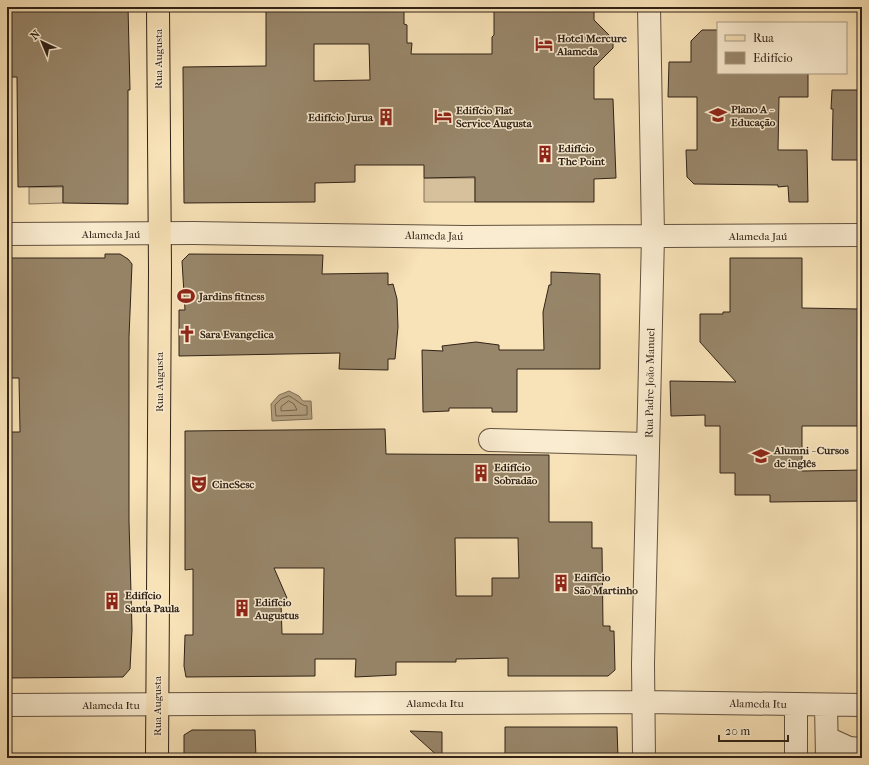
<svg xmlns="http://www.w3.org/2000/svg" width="869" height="765" viewBox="0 0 869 765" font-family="'IM FELL French Canon',serif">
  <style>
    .green { fill: #d6c19c; stroke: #83725a }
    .water { fill: #b4a181; stroke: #7f6e57 }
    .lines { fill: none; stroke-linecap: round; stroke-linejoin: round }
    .shore { stroke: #72624c; stroke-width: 1 }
    .building { fill: #98866a; stroke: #302217; fill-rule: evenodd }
    .minor-casing { stroke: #62523f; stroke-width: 24 }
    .major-casing { stroke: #302217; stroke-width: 24 }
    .minor { stroke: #faecd0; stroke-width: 22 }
    .major { stroke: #f8e2b7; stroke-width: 22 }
    .labels { text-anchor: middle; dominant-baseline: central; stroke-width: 3; stroke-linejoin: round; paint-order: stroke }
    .poi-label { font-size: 11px; font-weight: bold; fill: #302217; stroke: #faecd0; text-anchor: start }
    .street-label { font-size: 11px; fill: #302217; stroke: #faecd0 }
  </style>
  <rect width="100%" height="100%" fill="#f8e2b7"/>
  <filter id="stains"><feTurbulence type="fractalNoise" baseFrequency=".005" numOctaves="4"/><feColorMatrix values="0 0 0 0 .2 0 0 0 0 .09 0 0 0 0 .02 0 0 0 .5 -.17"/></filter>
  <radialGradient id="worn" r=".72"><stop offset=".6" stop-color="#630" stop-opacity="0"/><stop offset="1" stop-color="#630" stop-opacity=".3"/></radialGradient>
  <path class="green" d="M 424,178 L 475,178 L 475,202 L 424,202 Z
    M 29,187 L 63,187 L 63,203 L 29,204 Z"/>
  <path class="water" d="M 289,391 L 299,396 L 303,401 L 311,401 L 312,419 L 272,421 L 271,404 L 279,395 Z"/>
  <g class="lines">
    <path class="shore" d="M 289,396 C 296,399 300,405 307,406 L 307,415 L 276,416 L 275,405 L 281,399 Z
      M 289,401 L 294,404 L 297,410 L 281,411 L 281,407 Z"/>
  </g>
  <path class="building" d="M 7,7 L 128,7 L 130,90 L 128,90 L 128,204 L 63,203 L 63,186 L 18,187 L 17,77 L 7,77 Z
    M 266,7 L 404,7 L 404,24 L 407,25 L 407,43 L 412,43 L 411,54 L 492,54 L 492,37 L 494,35 L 494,7 L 594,7 L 594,20 L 613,39 L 613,48 L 594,67 L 594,99 L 613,99 L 616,178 L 594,179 L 594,202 L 475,202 L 475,177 L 424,178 L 424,165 L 355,165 L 355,182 L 315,183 L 315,202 L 184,203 L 183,67 L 266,66 ZM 314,44 L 369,44 L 370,80 L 314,81 Z
    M 702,30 L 718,30 L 718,73 L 808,73 L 808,97 L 779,97 L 778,150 L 807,150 L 808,202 L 789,202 L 788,186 L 778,187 L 778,185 L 694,184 L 687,177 L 686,150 L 697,150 L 697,97 L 668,97 L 669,62 L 691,62 L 691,41 Z
    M 832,90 L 862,90 L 862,160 L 832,160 L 833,109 L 831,109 Z
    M 105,254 L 120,254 L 128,259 L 132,264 L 129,337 L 129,521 L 132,630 L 130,669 L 123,677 L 7,678 L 7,432 L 20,432 L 19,378 L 7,378 L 7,258 L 105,258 Z
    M 189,254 L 323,255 L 322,274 L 388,273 L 388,285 L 393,284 L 397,299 L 398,327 L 395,359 L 388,359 L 388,370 L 339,369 L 340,353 L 179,356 L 179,310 L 185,310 L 182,261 Z
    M 730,258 L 802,258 L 802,308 L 858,309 L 858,329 L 862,329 L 862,426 L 802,426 L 802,471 L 862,470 L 862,501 L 770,502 L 770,495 L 735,495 L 735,473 L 720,473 L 720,426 L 705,426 L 705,415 L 671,416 L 670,381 L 736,382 L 700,342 L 700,314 L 723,314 L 723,312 L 730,312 Z
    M 551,272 L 600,274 L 600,369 L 517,369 L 517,412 L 492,412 L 492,408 L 449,408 L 449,411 L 423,412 L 422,350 L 443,351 L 442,346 L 476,342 L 499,345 L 499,350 L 544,350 L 543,312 L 549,285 L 551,285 Z
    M 385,429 L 386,454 L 549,455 L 549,522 L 592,522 L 592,548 L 602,548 L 603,626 L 610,626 L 610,631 L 614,631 L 615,670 L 608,676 L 508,676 L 508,658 L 456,659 L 456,662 L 396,662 L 396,675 L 355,677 L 356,659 L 315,659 L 315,676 L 186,677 L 184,666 L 185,635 L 193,635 L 193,569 L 185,570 L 185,431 ZM 455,538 L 518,538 L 519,578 L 492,578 L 492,596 L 456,596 ZM 274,568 L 324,568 L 323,634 L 282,634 L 281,603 L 287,598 Z
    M 505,727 L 617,727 L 618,758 L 505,758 Z
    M 192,730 L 255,730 L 256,758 L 184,758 L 184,735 Z
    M 410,731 L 442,732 L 442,758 L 440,758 Z"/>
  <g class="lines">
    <g class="minor-casing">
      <path id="minor" d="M 7,234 L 193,233 L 465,237 L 862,235
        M 490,440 L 648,444
        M 796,704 L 796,758
        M 7,705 L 644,702 L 862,705
        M 826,705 L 827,758
        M 827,738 L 849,748 L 862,749
        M 644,758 L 643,664 L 653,236 L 649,7"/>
    </g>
    <g class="major-casing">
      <path id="major" d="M 157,758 L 160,270 L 158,7"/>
    </g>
    <use href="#minor" class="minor"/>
    <use href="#major" class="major"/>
  </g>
  <defs>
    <g id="hotel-bare" transform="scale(1.38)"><path d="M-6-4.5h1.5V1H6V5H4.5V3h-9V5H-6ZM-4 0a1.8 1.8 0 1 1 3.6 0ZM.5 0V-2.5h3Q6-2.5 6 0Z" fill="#8f2418" stroke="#faecd0" stroke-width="2.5" paint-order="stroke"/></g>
    <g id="school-bare" transform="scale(1.38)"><path d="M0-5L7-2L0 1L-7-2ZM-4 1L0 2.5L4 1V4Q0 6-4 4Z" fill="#8f2418" stroke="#faecd0" stroke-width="2.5" paint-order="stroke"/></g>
    <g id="building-bare" transform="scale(1.38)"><path d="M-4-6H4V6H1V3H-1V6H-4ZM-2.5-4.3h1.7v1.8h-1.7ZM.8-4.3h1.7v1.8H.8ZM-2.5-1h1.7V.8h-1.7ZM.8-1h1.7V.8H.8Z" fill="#8f2418" stroke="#faecd0" stroke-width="2.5" paint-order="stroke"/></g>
    <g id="stadium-bare" transform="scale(1.38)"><path d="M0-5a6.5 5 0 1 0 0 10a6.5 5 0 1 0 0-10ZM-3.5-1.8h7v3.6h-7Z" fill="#8f2418" stroke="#faecd0" stroke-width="2.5" paint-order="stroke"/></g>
    <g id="church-bare" transform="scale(1.38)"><path d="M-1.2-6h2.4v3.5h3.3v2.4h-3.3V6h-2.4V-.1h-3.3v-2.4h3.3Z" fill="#8f2418" stroke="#faecd0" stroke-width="2.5" paint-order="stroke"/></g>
    <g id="theatre-bare" transform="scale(1.38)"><path d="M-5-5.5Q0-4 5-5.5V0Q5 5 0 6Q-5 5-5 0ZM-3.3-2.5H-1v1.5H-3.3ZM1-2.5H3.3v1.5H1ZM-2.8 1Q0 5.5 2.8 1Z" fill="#8f2418" stroke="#faecd0" stroke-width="2.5" paint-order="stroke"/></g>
  </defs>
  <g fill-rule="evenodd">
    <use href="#hotel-bare" x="544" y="44"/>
    <use href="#school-bare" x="718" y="115"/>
    <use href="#hotel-bare" x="443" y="116"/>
    <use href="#building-bare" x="386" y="117"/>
    <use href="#building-bare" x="545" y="154"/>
    <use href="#stadium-bare" x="186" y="296"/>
    <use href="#church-bare" x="187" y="334"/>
    <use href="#school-bare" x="761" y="456"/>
    <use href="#building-bare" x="481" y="473"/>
    <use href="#theatre-bare" x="199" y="484"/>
    <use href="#building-bare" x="561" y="583"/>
    <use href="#building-bare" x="112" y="601"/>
    <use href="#building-bare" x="242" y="608"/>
  </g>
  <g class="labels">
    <g class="poi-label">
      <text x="557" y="38">Hotel Mercure<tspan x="557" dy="13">Alameda</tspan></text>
      <text x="731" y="109">Plano A -<tspan x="731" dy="13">Educação</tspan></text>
      <text x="456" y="110">Edifício Flat<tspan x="456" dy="13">Service Augusta</tspan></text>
      <text x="373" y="117" text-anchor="end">Edifício Jurua</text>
      <text x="558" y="148">Edifício<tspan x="558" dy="13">The Point</tspan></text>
      <text x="199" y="296">Jardins fitness</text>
      <text x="200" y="334">Sara Evangelica</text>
      <text x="774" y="450">Alumni - Cursos<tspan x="774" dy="13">de inglês</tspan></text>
      <text x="494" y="467">Edifício<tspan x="494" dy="13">Sobradão</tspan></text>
      <text x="212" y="484">CineSesc</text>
      <text x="574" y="577">Edifício<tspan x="574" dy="13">São Martinho</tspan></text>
      <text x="125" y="595">Edifício<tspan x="125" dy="13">Santa Paula</tspan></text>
      <text x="255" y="602">Edifício<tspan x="255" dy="13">Augustus</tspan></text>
    </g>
    <g class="street-label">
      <text transform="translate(158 59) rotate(-90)">Rua Augusta</text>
      <text x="111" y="234">Alameda Jaú</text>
      <text transform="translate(434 236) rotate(1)">Alameda Jaú</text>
      <text x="758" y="236">Alameda Jaú</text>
      <text transform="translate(159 382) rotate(-90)">Rua Augusta</text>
      <text transform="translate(650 383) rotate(-89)">Rua Padre João Manuel</text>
      <text x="435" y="703">Alameda Itu</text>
      <text transform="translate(758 704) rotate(1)">Alameda Itu</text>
      <text x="111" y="705">Alameda Itu</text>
      <text transform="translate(157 706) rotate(-90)">Rua Augusta</text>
    </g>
  </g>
  <rect width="869" height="765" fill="none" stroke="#f8e2b7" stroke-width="24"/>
  <rect x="8" y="8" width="853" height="749" fill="none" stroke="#302217" stroke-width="2"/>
  <rect x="12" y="12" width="845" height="741" fill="none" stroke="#302217"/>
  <rect x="717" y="22" width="130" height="52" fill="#faecd0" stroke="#a99b86"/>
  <rect x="725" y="35" width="20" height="6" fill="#f8e2b7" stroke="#a99b86"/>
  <text x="753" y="42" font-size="12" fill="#302217">Rua</text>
  <rect x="725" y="52" width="20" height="12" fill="#98866a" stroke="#a99b86"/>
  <text x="753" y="62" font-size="12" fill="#302217">Edifício</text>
  <g transform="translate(42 42) rotate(316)" stroke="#faecd0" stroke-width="3" paint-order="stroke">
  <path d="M0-3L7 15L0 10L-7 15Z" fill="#302217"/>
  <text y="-6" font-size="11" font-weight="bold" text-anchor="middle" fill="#302217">N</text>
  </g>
  <path d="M719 735v6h69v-6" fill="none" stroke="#302217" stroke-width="2"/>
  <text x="725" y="735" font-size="12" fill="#302217" stroke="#faecd0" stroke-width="3" paint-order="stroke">20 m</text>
  <rect width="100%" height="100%" filter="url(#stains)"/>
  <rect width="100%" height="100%" fill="url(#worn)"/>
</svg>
